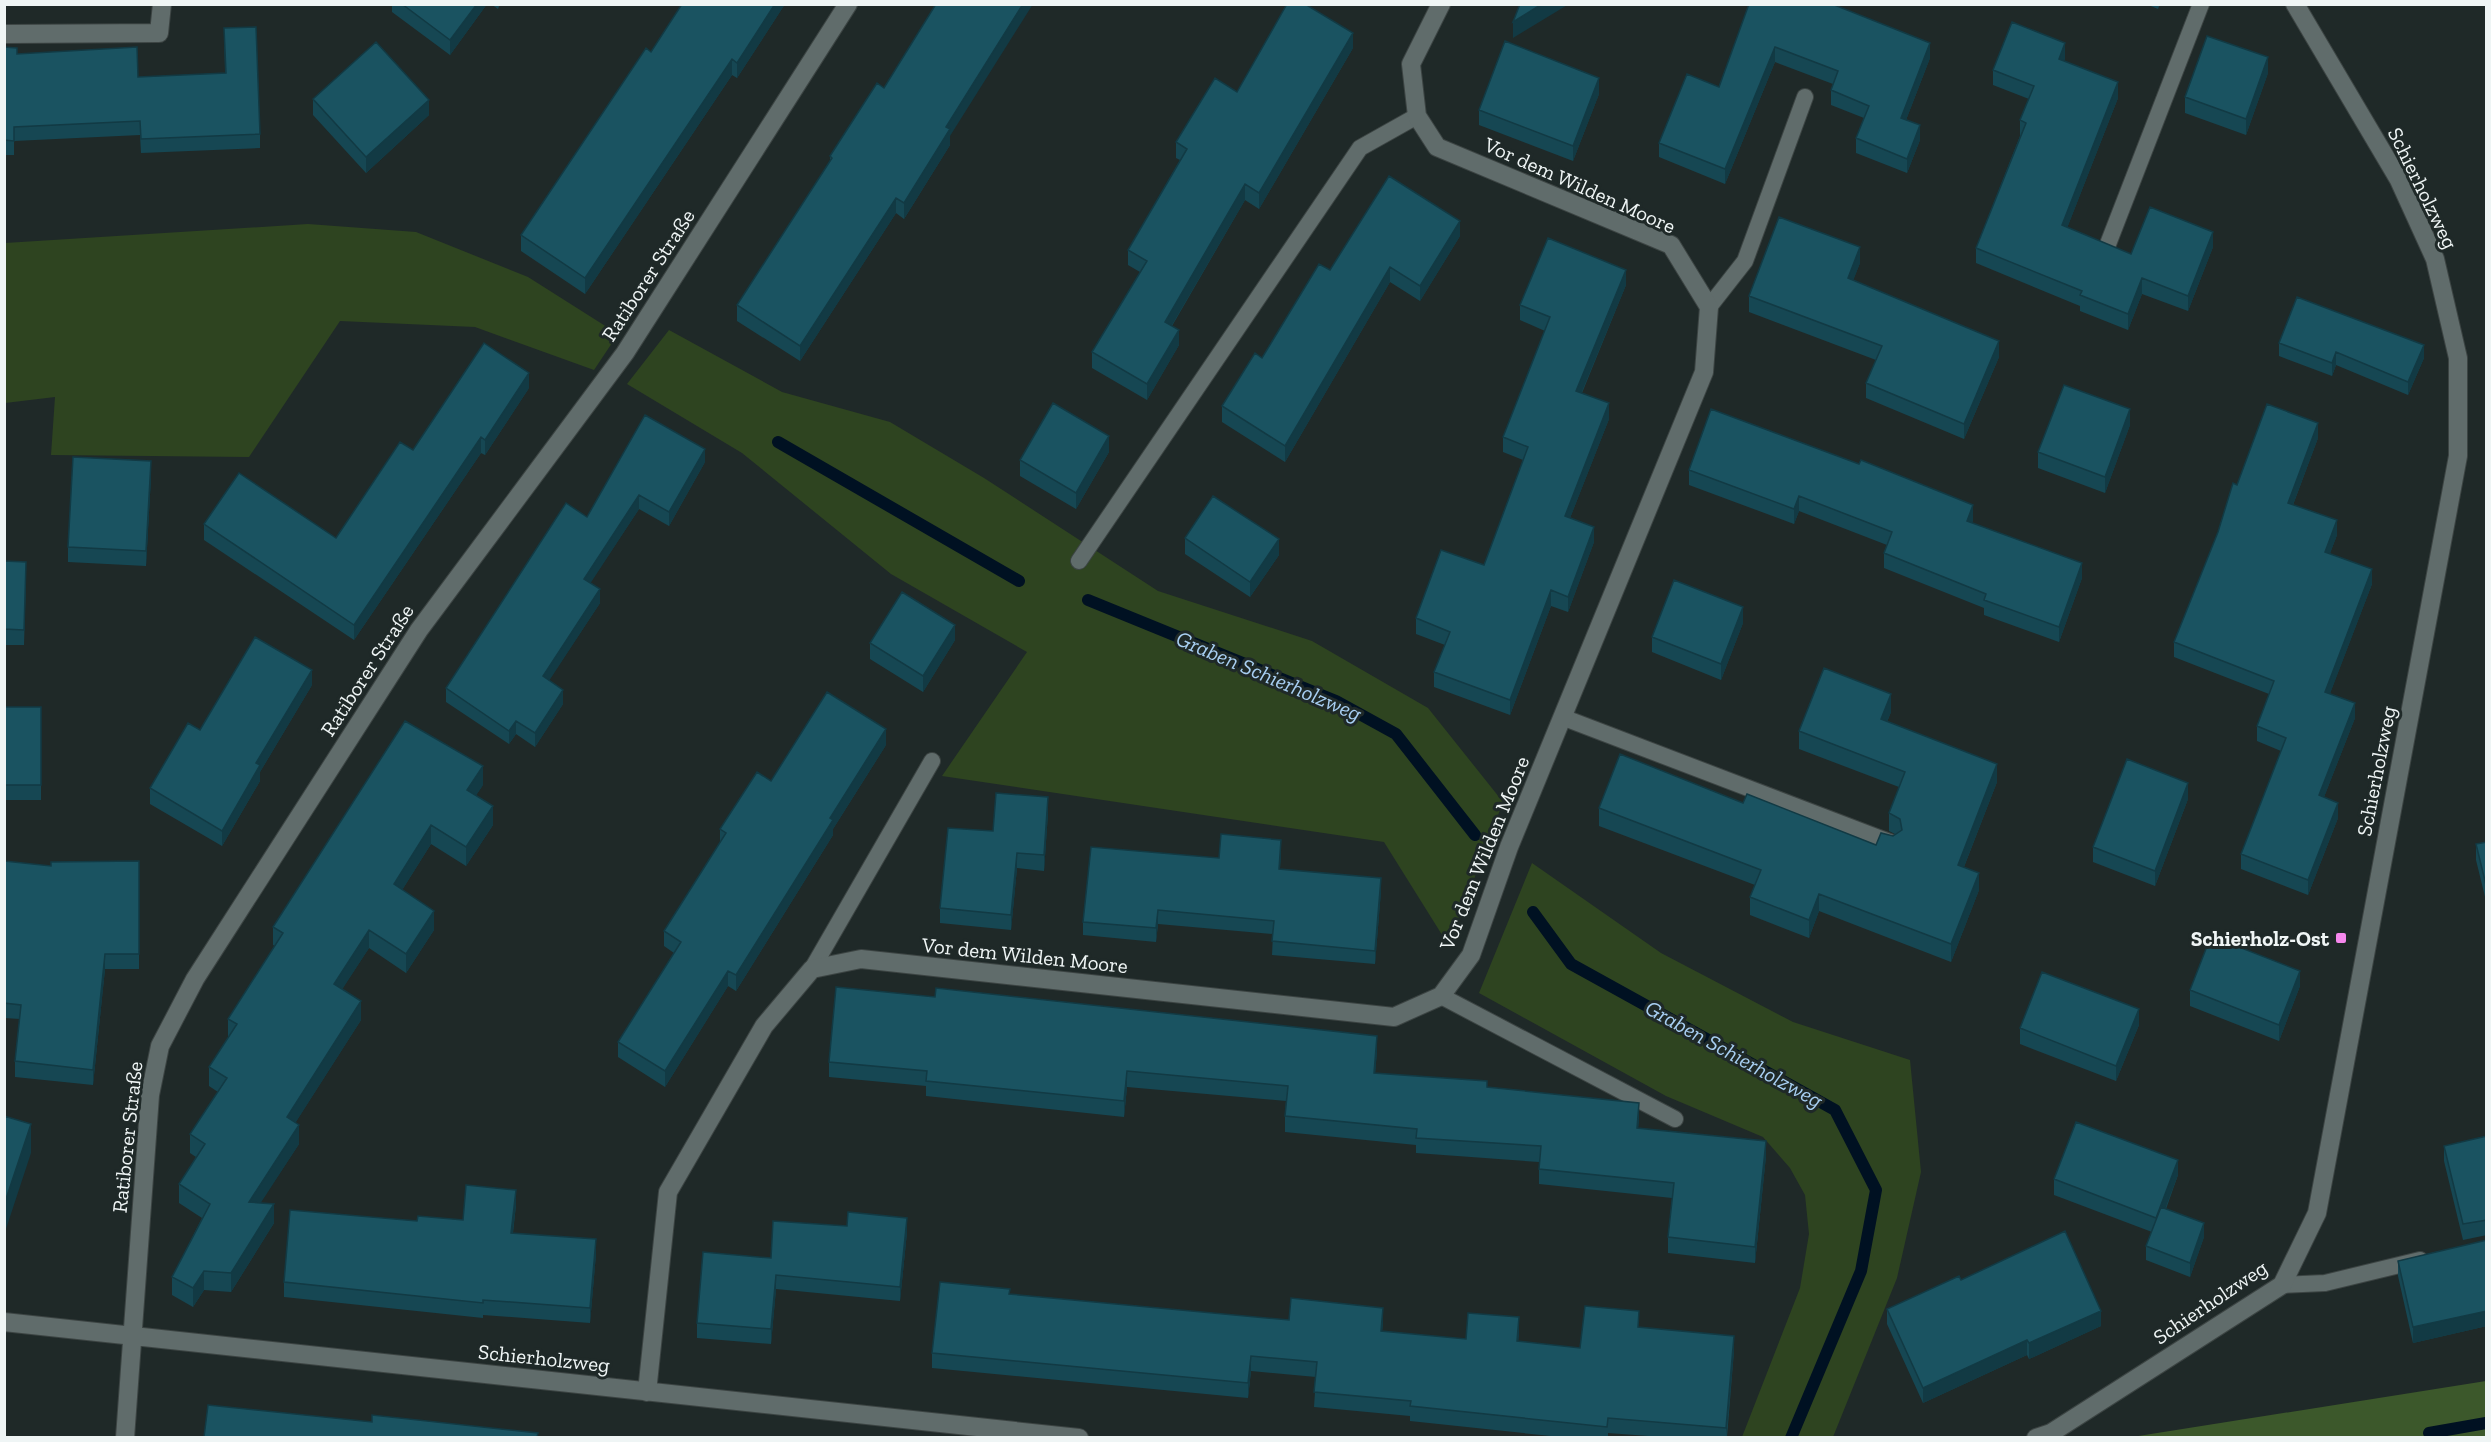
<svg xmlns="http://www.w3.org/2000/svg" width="2491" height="1442" viewBox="0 0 2491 1442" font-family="'Zilla Slab',serif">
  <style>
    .green { fill: #2e4420 }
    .forest { fill: #3c582b }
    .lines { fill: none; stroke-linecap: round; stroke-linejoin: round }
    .stream { stroke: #012; stroke-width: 12 }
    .lane-casing { stroke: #3c4443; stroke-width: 18 }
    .street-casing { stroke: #3c4443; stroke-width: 20 }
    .lane { stroke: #606c6b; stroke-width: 16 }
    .street { stroke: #606c6b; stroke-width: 18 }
    .wall { fill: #164753 }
    .shaded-wall { fill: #123a44 }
    .building { fill: #1a5361; stroke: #123a44; stroke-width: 1.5 }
    .poi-dot { fill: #f688ed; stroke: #1f2928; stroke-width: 2 }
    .labels { text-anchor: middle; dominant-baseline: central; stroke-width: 6; stroke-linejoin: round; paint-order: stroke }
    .street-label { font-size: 21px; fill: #eff5f5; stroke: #1f2928 }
    .poi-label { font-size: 21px; font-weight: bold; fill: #eff5f5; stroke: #1f2928; text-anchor: end }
    .water-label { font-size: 22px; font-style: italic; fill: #a8cff2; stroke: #1f2928 }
  </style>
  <rect width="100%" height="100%" fill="#1f2928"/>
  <path class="green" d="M 308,224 L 416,232 L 528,277 L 618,334 L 594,370 L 475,327 L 340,321 L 249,457 L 51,455 L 55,397 L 5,403 L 5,243 Z
    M 669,330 L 782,392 L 890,422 L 984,478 L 1158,591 L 1312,641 L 1428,708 L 1503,802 L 1449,946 L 1384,842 L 942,776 L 1027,652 L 891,574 L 742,453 L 627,384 Z
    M 1532,863 L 1661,953 L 1793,1022 L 1910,1060 L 1921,1172 L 1897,1278 L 1833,1437 L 1742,1437 L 1800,1288 L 1809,1234 L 1805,1195 L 1790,1168 L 1763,1137 L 1666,1096 L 1479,993 Z"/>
  <path class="forest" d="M 2486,1381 L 2486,1437 L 2132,1437 Z"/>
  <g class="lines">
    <path class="stream" d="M 778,442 L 1019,581
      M 1088,600 L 1336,701 L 1396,734 L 1475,835
      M 1533,912 L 1571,964 L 1835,1110 L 1876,1190 L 1861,1271 L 1791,1438
      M 2429,1433 L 2486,1423"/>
    <g class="lane-casing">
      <path id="lane" d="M 2108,244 L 2201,4
        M 1709,307 L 1745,261 L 1805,97
        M 1079,561 L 1360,148 L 1417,116
        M 1562,717 L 1892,843
        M 812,969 L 932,761
        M 1441,996 L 1675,1119
        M 2282,1285 L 2325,1283 L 2420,1260"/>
    </g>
    <g class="street-casing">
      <path id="street" d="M 4,34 L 159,33 L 162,4
        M 4,1322 L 1079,1438
        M 647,1392 L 668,1192 L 764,1026 L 812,969 L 861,959 L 1394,1017 L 1441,996 L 1471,955 L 1509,847 L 1704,372 L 1709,307 L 1671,245 L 1437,147 L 1417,116 L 1411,64 L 1441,4
        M 125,1438 L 150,1095 L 160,1046 L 195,979 L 419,630 L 625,353 L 848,4
        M 2036,1438 L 2051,1433 L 2282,1285 L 2317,1213 L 2458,456 L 2458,358 L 2435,259 L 2399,180 L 2295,4"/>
    </g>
    <use href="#lane" class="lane"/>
    <use href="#street" class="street"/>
  </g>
  <path class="wall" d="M 392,4 L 487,4 L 450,55 L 392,12 Z
    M 491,4 L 500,4 L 498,9 Z
    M 785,4 L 737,78 L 732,75 L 585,294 L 521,251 L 521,235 L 651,52 Z
    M 1749,4 L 1930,58 L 1906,120 L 1920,140 L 1907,173 L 1856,153 L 1856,138 L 1864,118 L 1831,105 L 1831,90 L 1833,84 L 1775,62 L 1725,184 L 1659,157 L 1659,143 L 1719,87 Z
    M 2146,4 L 2160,4 L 2158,9 Z
    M 224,28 L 260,134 L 260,148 L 141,153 L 140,135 L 14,141 L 14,155 L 4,155 L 4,47 L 17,54 L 138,77 L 225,73 Z
    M 1353,48 L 1259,209 L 1245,200 L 1172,326 L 1179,345 L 1147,400 L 1092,368 L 1092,352 L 1140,272 L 1128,265 L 1128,250 L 1180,160 L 1176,158 L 1176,142 L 1237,92 Z
    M 2065,58 L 2064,61 L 2118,98 L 2067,228 L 2131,254 L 2213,247 L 2188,311 L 2142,294 L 2128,330 L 2080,311 L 2080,306 L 1976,263 L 1976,248 L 2020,136 L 2020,120 L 2029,99 L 1993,85 L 1993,70 Z
    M 2268,73 L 2246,135 L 2185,113 L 2185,97 Z
    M 1599,94 L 1573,161 L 1479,125 L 1479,110 Z
    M 313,99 L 429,115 L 366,173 L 313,115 Z
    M 950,136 L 950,145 L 904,219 L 896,213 L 800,361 L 737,321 L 737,305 L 830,161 L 830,156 Z
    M 1460,236 L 1420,301 L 1390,282 L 1285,462 L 1222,422 L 1222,406 L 1262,358 L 1330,270 Z
    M 1860,263 L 1853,280 L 1999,357 L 1964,439 L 1866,398 L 1866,383 L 1876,360 L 1749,312 L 1749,296 Z
    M 1626,285 L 1582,393 L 1609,419 L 1570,518 L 1594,542 L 1568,612 L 1551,606 L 1510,715 L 1434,687 L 1434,672 L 1445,645 L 1416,634 L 1416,618 L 1484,565 L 1523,460 L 1503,452 L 1503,437 L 1545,331 L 1520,320 L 1520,305 Z
    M 2279,343 L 2424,358 L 2408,395 L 2336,365 L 2332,376 L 2279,356 Z
    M 529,388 L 485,455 L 481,453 L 354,640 L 204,540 L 204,524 L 336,538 L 413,450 Z
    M 2130,425 L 2105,493 L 2038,468 L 2038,452 Z
    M 2318,438 L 2293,505 L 2337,535 L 2330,553 L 2372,584 L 2330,693 L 2355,718 L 2324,797 L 2338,818 L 2308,895 L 2241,869 L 2241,854 L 2281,751 L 2257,741 L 2257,726 L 2269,694 L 2174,657 L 2174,642 L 2237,485 Z
    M 1109,452 L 1076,509 L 1020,476 L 1020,460 Z
    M 705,462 L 669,526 L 639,509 L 590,583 L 600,603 L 549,680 L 563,704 L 535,747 L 516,734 L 509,744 L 446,702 L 446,688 L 587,517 Z
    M 1689,470 L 1973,520 L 1972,523 L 2082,578 L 2059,642 L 1984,615 L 1984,608 L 1884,568 L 1884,553 L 1887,545 L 1799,511 L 1794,524 L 1689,485 Z
    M 151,477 L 146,566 L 68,562 L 68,547 Z
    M 1185,538 L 1279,555 L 1250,597 L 1185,554 Z
    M 4,561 L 26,578 L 24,645 L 4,645 Z
    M 1743,623 L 1721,680 L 1652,652 L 1652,637 Z
    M 955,640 L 923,692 L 870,659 L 870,643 Z
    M 312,685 L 260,772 L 260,781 L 222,846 L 150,804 L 150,788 L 200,730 Z
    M 4,707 L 41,707 L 41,800 L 4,800 Z
    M 1891,712 L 1887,722 L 1997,782 L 1964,867 L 1979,890 L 1951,962 L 1819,911 L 1809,938 L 1750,915 L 1750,897 L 1755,885 L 1599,826 L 1599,808 L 1743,803 L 1876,845 L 1895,834 L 1889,831 L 1889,813 L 1899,787 L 1799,749 L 1799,731 Z
    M 886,745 L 833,829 L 833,835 L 736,991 L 728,986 L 665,1087 L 618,1057 L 618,1042 L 674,953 L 664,946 L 664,931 L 720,842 L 720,829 L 771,781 Z
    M 483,785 L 476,795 L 493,825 L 466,866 L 431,844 L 402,890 L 434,930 L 406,973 L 369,948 L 342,989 L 361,1020 L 295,1123 L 299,1144 L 260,1203 L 274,1223 L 231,1292 L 204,1290 L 193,1307 L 172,1295 L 172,1277 L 202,1218 L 179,1203 L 179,1184 L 196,1157 L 190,1153 L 190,1134 L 218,1092 L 209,1086 L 209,1067 L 228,1038 L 228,1019 L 275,946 L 273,945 L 273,927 Z
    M 2188,799 L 2155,886 L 2093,862 L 2093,847 Z
    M 1048,813 L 1044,871 L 1017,868 L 1011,930 L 940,923 L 940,908 L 993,831 Z
    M 2487,842 L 2487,905 L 2476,860 L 2476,844 Z
    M 1281,853 L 1280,869 L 1381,891 L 1375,964 L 1272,955 L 1273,934 L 1158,924 L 1156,942 L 1083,935 L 1083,922 L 1219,858 Z
    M 4,861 L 51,866 L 139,861 L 139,969 L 105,969 L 93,1085 L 15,1077 L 15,1061 L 20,1019 L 4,1018 Z
    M 2300,986 L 2279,1041 L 2190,1006 L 2190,990 Z
    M 2139,1025 L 2116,1081 L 2020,1044 L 2020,1028 Z
    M 1377,1051 L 1375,1073 L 1487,1087 L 1639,1119 L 1638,1128 L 1766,1156 L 1755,1263 L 1668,1253 L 1668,1237 L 1672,1198 L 1539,1184 L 1539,1162 L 1416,1153 L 1416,1145 L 1285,1132 L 1285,1116 L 1286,1101 L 1127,1087 L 1124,1117 L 926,1096 L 926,1086 L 829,1077 L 829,1062 Z
    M 2487,1136 L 2487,1235 L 2463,1240 L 2444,1161 L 2444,1146 Z
    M 2178,1175 L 2166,1209 L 2204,1237 L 2190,1277 L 2146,1260 L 2146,1246 L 2152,1232 L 2054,1195 L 2054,1179 Z
    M 516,1205 L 513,1233 L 596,1254 L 590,1323 L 483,1315 L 483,1318 L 284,1297 L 284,1282 L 417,1221 L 463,1220 Z
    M 907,1232 L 900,1301 L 776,1289 L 771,1344 L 697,1338 L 697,1323 L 771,1258 Z
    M 2487,1240 L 2487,1326 L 2413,1343 L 2398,1276 L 2398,1261 Z
    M 1961,1280 L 2101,1326 L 2029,1359 L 2027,1355 L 1923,1403 L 1887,1324 L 1887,1309 Z
    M 1010,1294 L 1289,1320 L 1383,1323 L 1382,1331 L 1466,1339 L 1519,1332 L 1518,1342 L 1580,1348 L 1639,1327 L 1734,1351 L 1727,1437 L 1662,1437 L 1608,1433 L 1608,1437 L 1560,1437 L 1410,1421 L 1410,1416 L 1314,1407 L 1316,1377 L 1251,1371 L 1248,1398 L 932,1368 L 932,1353 Z"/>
  <path class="shaded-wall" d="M 477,4 L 487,4 L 450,55 L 450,40 Z
    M 775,4 L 785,4 L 737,78 L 737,63 Z
    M 1023,4 L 1033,4 L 950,136 L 950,145 L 904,219 L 904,203 L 946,127 Z
    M 1542,4 L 1569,4 L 1513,38 L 1513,22 Z
    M 1353,33 L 1353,48 L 1259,209 L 1259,193 Z
    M 1930,43 L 1930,58 L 1901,133 L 1901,118 Z
    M 2065,43 L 2065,58 L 2059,74 L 2059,59 Z
    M 1775,47 L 1775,62 L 1725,184 L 1725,169 Z
    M 2268,57 L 2268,73 L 2246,135 L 2246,119 Z
    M 732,59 L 732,75 L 585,294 L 585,278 Z
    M 1599,78 L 1599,94 L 1573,161 L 1573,146 Z
    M 2118,82 L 2118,98 L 2062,241 L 2062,225 Z
    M 429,100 L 429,115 L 366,173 L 366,157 Z
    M 1920,125 L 1920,140 L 1907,173 L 1907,159 Z
    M 1245,184 L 1245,200 L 1165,337 L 1165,322 Z
    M 896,198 L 896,213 L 800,361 L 800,346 Z
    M 1460,221 L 1460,236 L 1420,301 L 1420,286 Z
    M 2213,232 L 2213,247 L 2188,311 L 2188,296 Z
    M 1860,247 L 1860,263 L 1848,294 L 1848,278 Z
    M 1390,267 L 1390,282 L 1285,462 L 1285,446 Z
    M 1626,270 L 1626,285 L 1576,406 L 1576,391 Z
    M 2142,278 L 2142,294 L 2128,330 L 2128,314 Z
    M 1179,330 L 1179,345 L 1147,400 L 1147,384 Z
    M 1999,341 L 1999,357 L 1964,439 L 1964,424 Z
    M 2424,345 L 2424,358 L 2408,395 L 2408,382 Z
    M 2336,352 L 2336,365 L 2332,376 L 2332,363 Z
    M 529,373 L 529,388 L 485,455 L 485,440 Z
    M 1609,403 L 1609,419 L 1565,531 L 1565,516 Z
    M 2130,409 L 2130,425 L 2105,493 L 2105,477 Z
    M 2318,423 L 2318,438 L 2288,518 L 2288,503 Z
    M 1109,436 L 1109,452 L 1076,509 L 1076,493 Z
    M 481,437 L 481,453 L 354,640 L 354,625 Z
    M 705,449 L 705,462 L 669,526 L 669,512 Z
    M 151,461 L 151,477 L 146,566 L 146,551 Z
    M 639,495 L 639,509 L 584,593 L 584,579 Z
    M 1799,496 L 1799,511 L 1794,524 L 1794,509 Z
    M 1973,505 L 1973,520 L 1967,536 L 1967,521 Z
    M 2337,520 L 2337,535 L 2325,567 L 2325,552 Z
    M 1594,527 L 1594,542 L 1568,612 L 1568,597 Z
    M 1279,539 L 1279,555 L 1250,597 L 1250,582 Z
    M 2082,563 L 2082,578 L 2059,642 L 2059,627 Z
    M 2372,569 L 2372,584 L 2325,707 L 2325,692 Z
    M 600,589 L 600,603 L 543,690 L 543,676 Z
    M 1551,590 L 1551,606 L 1510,715 L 1510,700 Z
    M 1743,607 L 1743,623 L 1721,680 L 1721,664 Z
    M 955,625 L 955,640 L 923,692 L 923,676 Z
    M 312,670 L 312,685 L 260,772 L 260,781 L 222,846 L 222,831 L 256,763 Z
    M 563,690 L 563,704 L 535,747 L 535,733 Z
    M 1891,694 L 1891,712 L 1881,737 L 1881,719 Z
    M 2355,703 L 2355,718 L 2319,810 L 2319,795 Z
    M 516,721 L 516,734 L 509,744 L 509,731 Z
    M 886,729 L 886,745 L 833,829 L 833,835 L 736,991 L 736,975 L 830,818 Z
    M 1997,764 L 1997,782 L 1958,882 L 1958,865 Z
    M 483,766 L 483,785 L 467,809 L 467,790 Z
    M 2188,783 L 2188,799 L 2155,886 L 2155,871 Z
    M 1048,797 L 1048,813 L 1044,871 L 1044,855 Z
    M 2338,803 L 2338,818 L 2308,895 L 2308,880 Z
    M 493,806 L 493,825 L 466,866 L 466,847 Z
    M 431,825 L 431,844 L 394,903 L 394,884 Z
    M 1281,840 L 1281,853 L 1279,882 L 1279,869 Z
    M 1017,853 L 1017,868 L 1011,930 L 1011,915 Z
    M 1979,873 L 1979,890 L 1951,962 L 1951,944 Z
    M 1381,878 L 1381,891 L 1375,964 L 1375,951 Z
    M 1819,894 L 1819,911 L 1809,938 L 1809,920 Z
    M 1158,910 L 1158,924 L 1156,942 L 1156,928 Z
    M 434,911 L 434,930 L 406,973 L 406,954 Z
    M 369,930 L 369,948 L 334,1002 L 334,984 Z
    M 105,954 L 105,969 L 93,1085 L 93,1070 Z
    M 728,971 L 728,986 L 665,1087 L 665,1071 Z
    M 2300,971 L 2300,986 L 2279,1041 L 2279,1025 Z
    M 361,1001 L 361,1020 L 287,1136 L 287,1117 Z
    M 2139,1009 L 2139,1025 L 2116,1081 L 2116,1066 Z
    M 1377,1036 L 1377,1051 L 1374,1089 L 1374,1073 Z
    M 1127,1071 L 1127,1087 L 1124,1117 L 1124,1101 Z
    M 1639,1103 L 1639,1119 L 1637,1143 L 1637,1128 Z
    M 31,1124 L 31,1153 L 4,1235 L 4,1205 Z
    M 299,1125 L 299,1144 L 249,1221 L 249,1202 Z
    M 1766,1141 L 1766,1156 L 1755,1263 L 1755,1247 Z
    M 2178,1160 L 2178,1175 L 2156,1233 L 2156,1218 Z
    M 516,1190 L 516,1205 L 511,1248 L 511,1233 Z
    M 274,1204 L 274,1223 L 231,1292 L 231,1273 Z
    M 907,1218 L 907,1232 L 900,1301 L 900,1287 Z
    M 2204,1223 L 2204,1237 L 2190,1277 L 2190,1263 Z
    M 596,1239 L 596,1254 L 590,1323 L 590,1308 Z
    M 204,1271 L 204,1290 L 193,1307 L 193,1288 Z
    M 776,1275 L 776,1289 L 771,1344 L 771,1329 Z
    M 1383,1308 L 1383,1323 L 1381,1346 L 1381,1331 Z
    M 2101,1311 L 2101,1326 L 2029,1359 L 2029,1343 Z
    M 2487,1311 L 2487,1326 L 2413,1343 L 2413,1327 Z
    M 1519,1317 L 1519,1332 L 1517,1357 L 1517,1341 Z
    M 1734,1336 L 1734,1351 L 1726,1437 L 1726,1428 Z
    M 2027,1340 L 2027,1355 L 1923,1403 L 1923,1388 Z
    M 1251,1356 L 1251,1371 L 1248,1398 L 1248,1383 Z"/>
  <path class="building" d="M 402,4 L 477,4 L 450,40 Z
    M 682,4 L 775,4 L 737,63 L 732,59 L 585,278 L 521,235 L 646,48 L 651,52 Z
    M 936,4 L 1023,4 L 946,127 L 950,129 L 904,203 L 896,198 L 800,346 L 737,305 L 832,158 L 830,156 L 877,83 L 884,88 Z
    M 1287,4 L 1305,4 L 1353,33 L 1259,193 L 1245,184 L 1165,322 L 1179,330 L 1147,384 L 1092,352 L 1147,261 L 1128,250 L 1187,149 L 1176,142 L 1215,78 L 1237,92 Z
    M 1520,4 L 1542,4 L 1513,22 Z
    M 1749,4 L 1832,4 L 1930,43 L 1901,118 L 1920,125 L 1907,159 L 1856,138 L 1869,106 L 1831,90 L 1838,71 L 1775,47 L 1725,169 L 1659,143 L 1687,74 L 1719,87 Z
    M 2012,22 L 2065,43 L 2059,59 L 2118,82 L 2062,225 L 2131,254 L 2150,207 L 2213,232 L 2188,296 L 2142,278 L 2128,314 L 2080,295 L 2082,291 L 1976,248 L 2026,123 L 2020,120 L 2034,86 L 1993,70 Z
    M 256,27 L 260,134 L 141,139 L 140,121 L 14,127 L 14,141 L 4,140 L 4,47 L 17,48 L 17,54 L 137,47 L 138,77 L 226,73 L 224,28 Z
    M 2207,36 L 2268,57 L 2246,119 L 2185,97 Z
    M 1505,41 L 1599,78 L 1573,146 L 1479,110 Z
    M 376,42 L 429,100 L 366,157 L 313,99 Z
    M 1389,176 L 1460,221 L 1420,286 L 1390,267 L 1285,446 L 1222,406 L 1255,353 L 1262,358 L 1319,264 L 1330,270 Z
    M 1779,217 L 1860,247 L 1848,278 L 1999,341 L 1964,424 L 1866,383 L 1882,346 L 1749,296 Z
    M 1548,238 L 1626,270 L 1576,391 L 1609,403 L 1565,516 L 1594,527 L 1568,597 L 1551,590 L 1510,700 L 1434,672 L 1450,632 L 1416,618 L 1441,550 L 1484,565 L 1528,447 L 1503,437 L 1550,317 L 1520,305 Z
    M 2297,297 L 2424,345 L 2408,382 L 2336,352 L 2332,363 L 2279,343 Z
    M 484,343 L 529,373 L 485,440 L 481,437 L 354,625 L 204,524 L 239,473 L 336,538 L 400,442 L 413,450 Z
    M 2064,385 L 2130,409 L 2105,477 L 2038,452 Z
    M 1053,403 L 1109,436 L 1076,493 L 1020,460 Z
    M 2267,404 L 2318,423 L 2288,503 L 2337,520 L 2325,552 L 2372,569 L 2325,692 L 2355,703 L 2319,795 L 2338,803 L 2308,880 L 2241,854 L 2286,738 L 2257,726 L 2274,681 L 2174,642 L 2218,532 L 2233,483 L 2237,485 Z
    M 1711,409 L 1859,464 L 1861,460 L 1973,505 L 1967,521 L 2082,563 L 2059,627 L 1984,600 L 1986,594 L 1884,553 L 1892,532 L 1799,496 L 1794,509 L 1689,470 Z
    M 645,415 L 705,449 L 669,512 L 639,495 L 584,579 L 600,589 L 543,676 L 563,690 L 535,733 L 516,721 L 509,731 L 446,688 L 566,503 L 587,517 Z
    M 73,457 L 151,461 L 146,551 L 68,547 Z
    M 1213,496 L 1279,539 L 1250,582 L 1185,538 Z
    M 4,561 L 26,562 L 24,630 L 4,629 Z
    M 1674,580 L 1743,607 L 1721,664 L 1652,637 Z
    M 902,592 L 955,625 L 923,676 L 870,643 Z
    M 255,637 L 312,670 L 256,763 L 260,765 L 222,831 L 150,788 L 188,723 L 200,730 Z
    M 1824,668 L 1891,694 L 1881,719 L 1997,764 L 1958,865 L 1979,873 L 1951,944 L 1819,894 L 1809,920 L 1750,897 L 1761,870 L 1599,808 L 1620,754 L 1743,803 L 1747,794 L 1876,845 L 1881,833 L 1893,836 L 1902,830 L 1900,819 L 1889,813 L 1905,772 L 1799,731 Z
    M 827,692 L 886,729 L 830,818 L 833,820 L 736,975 L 728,971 L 665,1071 L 618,1042 L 681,942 L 664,931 L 726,833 L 720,829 L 757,772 L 771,781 Z
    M 4,707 L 41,707 L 41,785 L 4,785 Z
    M 405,721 L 483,766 L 467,790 L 493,806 L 466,847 L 431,825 L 394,884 L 434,911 L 406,954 L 369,930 L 334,984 L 361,1001 L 287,1117 L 299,1125 L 249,1202 L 274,1204 L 231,1273 L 204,1271 L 193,1288 L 172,1277 L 210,1204 L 179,1184 L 205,1144 L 190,1134 L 227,1078 L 209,1067 L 237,1024 L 228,1019 L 283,933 L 273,927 Z
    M 2127,759 L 2188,783 L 2155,871 L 2093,847 Z
    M 996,793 L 1048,797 L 1044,855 L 1017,853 L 1011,915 L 940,908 L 948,828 L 993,831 Z
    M 1221,834 L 1281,840 L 1279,869 L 1381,878 L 1375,951 L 1272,941 L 1274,921 L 1158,910 L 1156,928 L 1083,922 L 1091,847 L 1219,858 Z
    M 2487,842 L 2487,889 L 2476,844 Z
    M 4,861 L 51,866 L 51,862 L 139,861 L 139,954 L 105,954 L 93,1070 L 15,1061 L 21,1005 L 4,1003 Z
    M 2211,936 L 2300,971 L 2279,1025 L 2190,990 Z
    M 2042,972 L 2139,1009 L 2116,1066 L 2020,1028 Z
    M 836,987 L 935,997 L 936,988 L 1377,1036 L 1374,1073 L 1487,1081 L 1487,1087 L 1639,1103 L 1637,1128 L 1766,1141 L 1755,1247 L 1668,1237 L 1674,1183 L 1539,1169 L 1541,1146 L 1416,1138 L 1417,1129 L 1285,1116 L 1288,1086 L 1127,1071 L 1124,1101 L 926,1081 L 927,1071 L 829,1062 Z
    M 4,1116 L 31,1124 L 4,1205 Z
    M 2076,1122 L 2178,1160 L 2156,1218 L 2054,1179 Z
    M 2487,1136 L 2487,1220 L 2463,1224 L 2444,1146 Z
    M 466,1185 L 516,1190 L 511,1233 L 596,1239 L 590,1308 L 483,1300 L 483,1303 L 284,1282 L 290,1210 L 417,1221 L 418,1216 L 463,1220 Z
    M 2161,1207 L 2204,1223 L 2190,1263 L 2146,1246 Z
    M 848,1212 L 907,1218 L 900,1287 L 776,1275 L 771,1329 L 697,1323 L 703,1252 L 771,1258 L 773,1221 L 847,1226 Z
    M 2065,1231 L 2101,1311 L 2029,1343 L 2027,1340 L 1923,1388 L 1887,1309 L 1959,1276 L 1961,1280 Z
    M 2487,1240 L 2487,1311 L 2413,1327 L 2398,1261 Z
    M 940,1282 L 1010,1289 L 1009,1294 L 1289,1320 L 1291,1298 L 1383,1308 L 1381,1331 L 1466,1339 L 1468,1313 L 1519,1317 L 1517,1341 L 1580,1348 L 1585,1306 L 1639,1311 L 1638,1327 L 1734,1336 L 1726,1428 L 1608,1418 L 1607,1427 L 1410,1406 L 1411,1401 L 1314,1392 L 1317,1362 L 1251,1356 L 1248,1383 L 932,1353 Z
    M 208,1405 L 372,1422 L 372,1415 L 538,1433 L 537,1437 L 204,1437 Z"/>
  <rect class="poi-dot" x="2335" y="932" width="12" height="12" rx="3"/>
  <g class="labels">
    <g class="street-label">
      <text transform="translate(1580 185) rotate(24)">Vor dem Wilden Moore</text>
      <text transform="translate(2423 188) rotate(64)">Schierholzweg</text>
      <text transform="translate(648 275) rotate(-57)">Ratiborer Straße</text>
      <text transform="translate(367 670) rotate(-57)">Ratiborer Straße</text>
      <text transform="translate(2376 771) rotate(-79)">Schierholzweg</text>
      <text transform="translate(1484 853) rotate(-68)">Vor dem Wilden Moore</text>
      <text transform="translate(1025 955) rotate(6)">Vor dem Wilden Moore</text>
      <text transform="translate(127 1137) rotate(-84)">Ratiborer Straße</text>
      <text transform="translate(2210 1302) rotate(-34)">Schierholzweg</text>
      <text transform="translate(544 1358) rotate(6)">Schierholzweg</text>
    </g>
    <g class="poi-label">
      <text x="2329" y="938">Schierholz-Ost</text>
    </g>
    <g class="water-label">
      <text transform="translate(1269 676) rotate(23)">Graben Schierholzweg</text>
      <text transform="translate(1734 1054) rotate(29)">Graben Schierholzweg</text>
    </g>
  </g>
  <rect width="2491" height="1442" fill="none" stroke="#eff5f5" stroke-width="12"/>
</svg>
